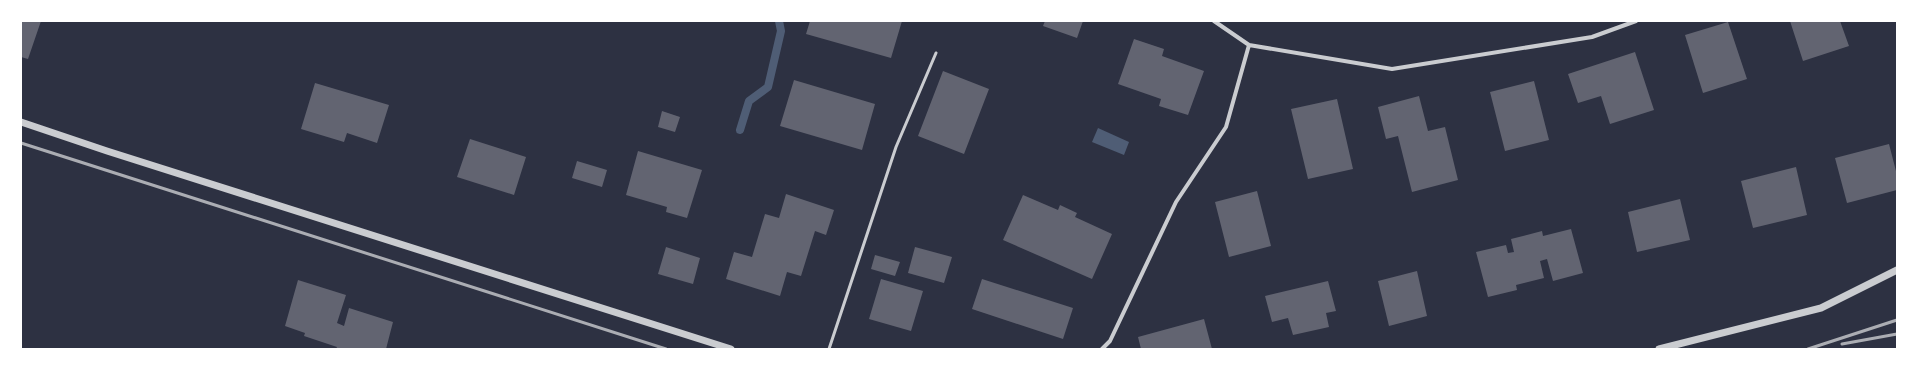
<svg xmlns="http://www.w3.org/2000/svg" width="1918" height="370" viewBox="0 0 1918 370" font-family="Inter,sans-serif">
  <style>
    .water { fill: #4f5d75 }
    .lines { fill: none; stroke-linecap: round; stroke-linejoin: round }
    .stream { stroke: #4f5d75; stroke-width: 8 }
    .building { fill: #626471 }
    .service { stroke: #caccd0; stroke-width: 3 }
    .minor { stroke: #caccd0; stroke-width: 4 }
    .tertiary { stroke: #caccd0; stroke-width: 7 }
    .rail { stroke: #abadb3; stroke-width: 3 }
  </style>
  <rect width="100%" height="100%" fill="#2d3142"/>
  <path class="water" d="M 1098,128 L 1129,142 L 1124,155 L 1092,142 Z"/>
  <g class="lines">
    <path class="stream" d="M 740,130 L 749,101 L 768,87 L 781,31 L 779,21"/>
  </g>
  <path class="building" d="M 21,21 L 41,21 L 28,59 L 21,57 Z
    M 810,21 L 902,21 L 891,58 L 806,34 Z
    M 1045,21 L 1083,21 L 1077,38 L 1043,26 Z
    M 1790,21 L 1840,21 L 1849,46 L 1803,61 Z
    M 1728,22 L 1747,79 L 1703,93 L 1685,35 Z
    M 1134,39 L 1164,49 L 1162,56 L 1204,71 L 1188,115 L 1159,106 L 1161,99 L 1118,84 Z
    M 1635,52 L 1654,110 L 1610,124 L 1601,96 L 1578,103 L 1568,74 Z
    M 943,71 L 989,89 L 964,154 L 918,136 Z
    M 794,80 L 875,104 L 862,150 L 780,126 Z
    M 1534,81 L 1549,140 L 1505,151 L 1490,92 Z
    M 315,83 L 389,105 L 377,143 L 347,133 L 344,142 L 301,129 Z
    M 1419,96 L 1428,131 L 1445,127 L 1458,180 L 1412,192 L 1398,136 L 1386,139 L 1378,107 Z
    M 1337,99 L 1353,169 L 1308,179 L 1291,109 Z
    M 662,111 L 680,117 L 675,132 L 658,127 Z
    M 470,139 L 526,157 L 514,195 L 457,177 Z
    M 1889,144 L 1897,175 L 1897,190 L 1847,203 L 1835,158 Z
    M 638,151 L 702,170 L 687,218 L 666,212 L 667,207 L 626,195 Z
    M 577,161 L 607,170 L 602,187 L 572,178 Z
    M 1796,167 L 1807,215 L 1753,228 L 1741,181 Z
    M 1257,191 L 1271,246 L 1229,257 L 1215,202 Z
    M 786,194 L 834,210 L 826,235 L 815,231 L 801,276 L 787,272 L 780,296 L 726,279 L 734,252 L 752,257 L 765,214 L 779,218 Z
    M 1023,195 L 1058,210 L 1060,205 L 1077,213 L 1075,217 L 1112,234 L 1092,279 L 1003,240 Z
    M 1680,199 L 1690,240 L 1637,252 L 1628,212 Z
    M 1571,229 L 1583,273 L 1553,281 L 1547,259 L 1540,261 L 1544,278 L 1516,285 L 1517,290 L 1488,297 L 1476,252 L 1506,245 L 1508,253 L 1514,252 L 1511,239 L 1542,231 L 1543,236 Z
    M 666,247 L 700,258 L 693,284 L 658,274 Z
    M 915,247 L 952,257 L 944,283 L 908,273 Z
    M 875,255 L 900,262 L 895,276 L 871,269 Z
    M 1417,271 L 1427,316 L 1389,326 L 1378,281 Z
    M 881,279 L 923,291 L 911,331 L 869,319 Z
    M 982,279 L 1073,308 L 1063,339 L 972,309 Z
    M 298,280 L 346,295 L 337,323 L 344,326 L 349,308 L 393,322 L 386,349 L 336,349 L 337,347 L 304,336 L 305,333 L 285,326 Z
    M 1328,281 L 1336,311 L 1326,313 L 1329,327 L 1293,335 L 1288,318 L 1272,322 L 1265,296 Z
    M 1204,319 L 1212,349 L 1141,349 L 1138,337 Z"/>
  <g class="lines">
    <path class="service" d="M 829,349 L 896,147 L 936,53"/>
    <path class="minor" d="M 1214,21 L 1249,45 L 1392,69 L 1592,37 L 1636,21
      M 1102,349 L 1110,341 L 1176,202 L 1226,127 L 1249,45"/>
    <path class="tertiary" d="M 21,122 L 107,151 L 731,349
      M 1659,349 L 1821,308 L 1897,270"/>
    <path class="rail" d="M 21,143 L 666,349
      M 1842,344 L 1897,334
      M 1808,349 L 1897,320"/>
  </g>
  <rect width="1918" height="370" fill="none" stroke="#ffffff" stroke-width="44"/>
</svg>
